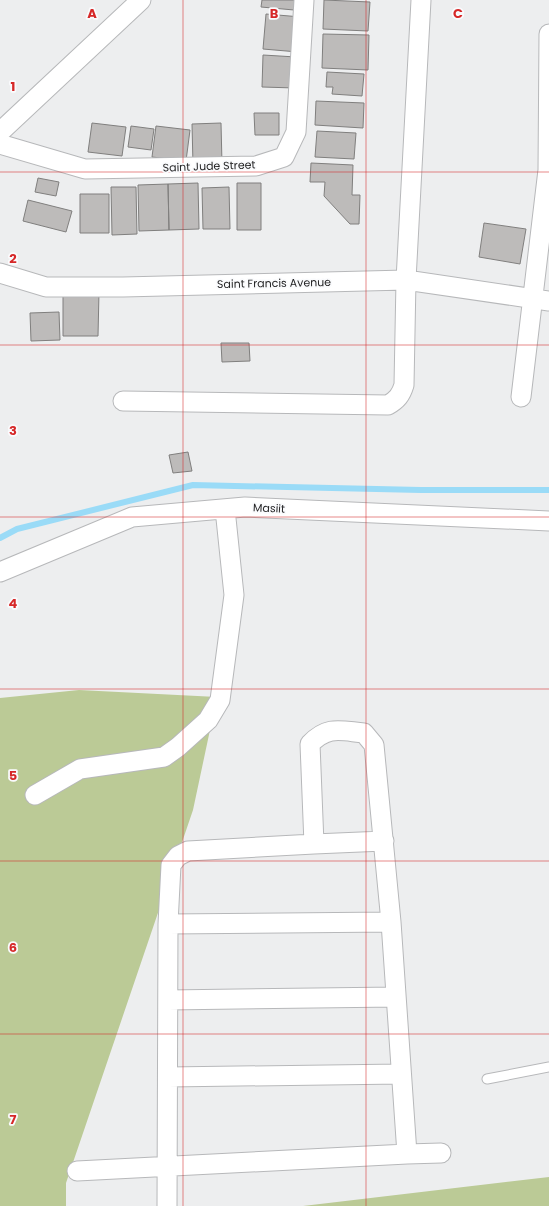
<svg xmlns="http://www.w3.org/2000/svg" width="549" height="1206" viewBox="0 0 549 1206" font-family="Poppins,sans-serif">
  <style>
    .green { fill: #bbca96 }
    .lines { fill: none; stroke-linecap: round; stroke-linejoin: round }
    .stream { stroke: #9adbf7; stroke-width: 6 }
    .building { fill: #bdbbba; stroke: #807f7e }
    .lane-casing { stroke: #b7b8ba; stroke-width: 11 }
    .street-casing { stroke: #b7b8ba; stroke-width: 21 }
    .lane { stroke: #fff; stroke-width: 9 }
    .street { stroke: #fff; stroke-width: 19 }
    .grid { fill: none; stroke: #d62828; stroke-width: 1; stroke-opacity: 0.55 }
    .labels { text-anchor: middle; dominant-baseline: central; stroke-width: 3.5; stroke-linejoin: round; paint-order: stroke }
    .street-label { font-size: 11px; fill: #252526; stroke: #fafbfd }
    .grid-label { font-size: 13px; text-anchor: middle; font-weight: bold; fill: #d62828; stroke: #fafbfd; stroke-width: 3.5; stroke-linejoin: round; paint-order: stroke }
  </style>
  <rect width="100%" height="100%" fill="#edeeef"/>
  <path class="green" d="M 79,690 L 217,697 L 193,810 L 66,1183 L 66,1206 L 0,1206 L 0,698 Z
    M 549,1177 L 549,1206 L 303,1206 Z"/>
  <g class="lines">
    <path class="stream" d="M 0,538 L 17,529 L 193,485 L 421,490 L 549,490"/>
  </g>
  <path class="building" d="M 262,0 L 295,0 L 294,10 L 261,7 Z
    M 324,0 L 370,2 L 368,31 L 323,29 Z
    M 266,14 L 301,17 L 298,52 L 263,49 Z
    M 323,34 L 369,35 L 368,70 L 322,68 Z
    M 263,55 L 296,57 L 295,88 L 262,87 Z
    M 327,72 L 364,74 L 362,96 L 332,94 L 333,87 L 326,87 Z
    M 316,101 L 364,103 L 363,128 L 315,125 Z
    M 254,113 L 279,113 L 279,135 L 255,135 Z
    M 92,123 L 126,127 L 122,156 L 88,152 Z
    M 221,123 L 222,164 L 193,165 L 192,124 Z
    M 131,126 L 154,129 L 151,150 L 128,147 Z
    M 156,126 L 190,130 L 186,161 L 152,157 Z
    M 317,131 L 356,133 L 354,159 L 315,157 Z
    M 311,163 L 353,165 L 352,195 L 360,195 L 359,224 L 350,224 L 324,196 L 325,182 L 310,182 Z
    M 38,178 L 59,182 L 56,196 L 35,192 Z
    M 198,183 L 199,229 L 169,230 L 168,184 Z
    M 237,183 L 261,183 L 261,230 L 237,230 Z
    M 168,184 L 169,230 L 139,231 L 138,185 Z
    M 111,187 L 136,187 L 137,234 L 112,235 Z
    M 229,187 L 230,229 L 203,229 L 202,188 Z
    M 80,194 L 109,194 L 109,233 L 80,233 Z
    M 28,200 L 72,211 L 66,232 L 23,221 Z
    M 484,223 L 526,229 L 520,264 L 479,257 Z
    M 63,292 L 99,292 L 98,336 L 63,336 Z
    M 59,312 L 60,340 L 31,341 L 30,313 Z
    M 221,343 L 249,343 L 250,361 L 222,362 Z
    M 188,452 L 192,471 L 173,473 L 169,455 Z"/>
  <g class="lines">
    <g class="lane-casing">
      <path id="lane" d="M 487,1079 L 549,1067"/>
    </g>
    <g class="street-casing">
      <path id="street" d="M 0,132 L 141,0
        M 0,144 L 85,169 L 256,166 L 284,157 L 296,132 L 304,0
        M 0,273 L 46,287 L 123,287 L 406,280 L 549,301
        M 521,397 L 548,170 L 549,34
        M 123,401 L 388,405 C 397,400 401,395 404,385 L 406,280 L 421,0
        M 0,572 L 132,517 L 245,507 L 549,521
        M 35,795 L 80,769 L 164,757 L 178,747 L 208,720 L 220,700 L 234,595 L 225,509
        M 314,844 L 384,841
        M 168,924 L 391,922
        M 168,1000 L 396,997
        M 168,1077 L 401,1074
        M 77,1171 L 407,1154
        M 167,1206 L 168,924 L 171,865 L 178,856 L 188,851 L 314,844 L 310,744 C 328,725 341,731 364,733 L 374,745 L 391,922 L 407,1154 L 441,1153"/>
    </g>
    <use href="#lane" class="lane"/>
    <use href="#street" class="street"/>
  </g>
  <path class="grid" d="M 183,0 L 183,1206M 366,0 L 366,1206M 0,172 L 549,172M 0,345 L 549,345M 0,517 L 549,517M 0,689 L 549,689M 0,861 L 549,861M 0,1034 L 549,1034"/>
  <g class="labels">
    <g class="street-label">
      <text transform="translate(209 166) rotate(-2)">Saint Jude Street</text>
      <text transform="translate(274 283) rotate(-1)">Saint Francis Avenue</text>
      <text transform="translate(269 508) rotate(3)">Masiit</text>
    </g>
  </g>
  <g class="grid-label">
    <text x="92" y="18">A</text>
    <text x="274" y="18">B</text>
    <text x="458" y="18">C</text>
    <text x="13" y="91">1</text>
    <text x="13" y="263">2</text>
    <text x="13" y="435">3</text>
    <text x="13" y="608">4</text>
    <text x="13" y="780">5</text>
    <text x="13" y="952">6</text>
    <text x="13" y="1124">7</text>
  </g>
</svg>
